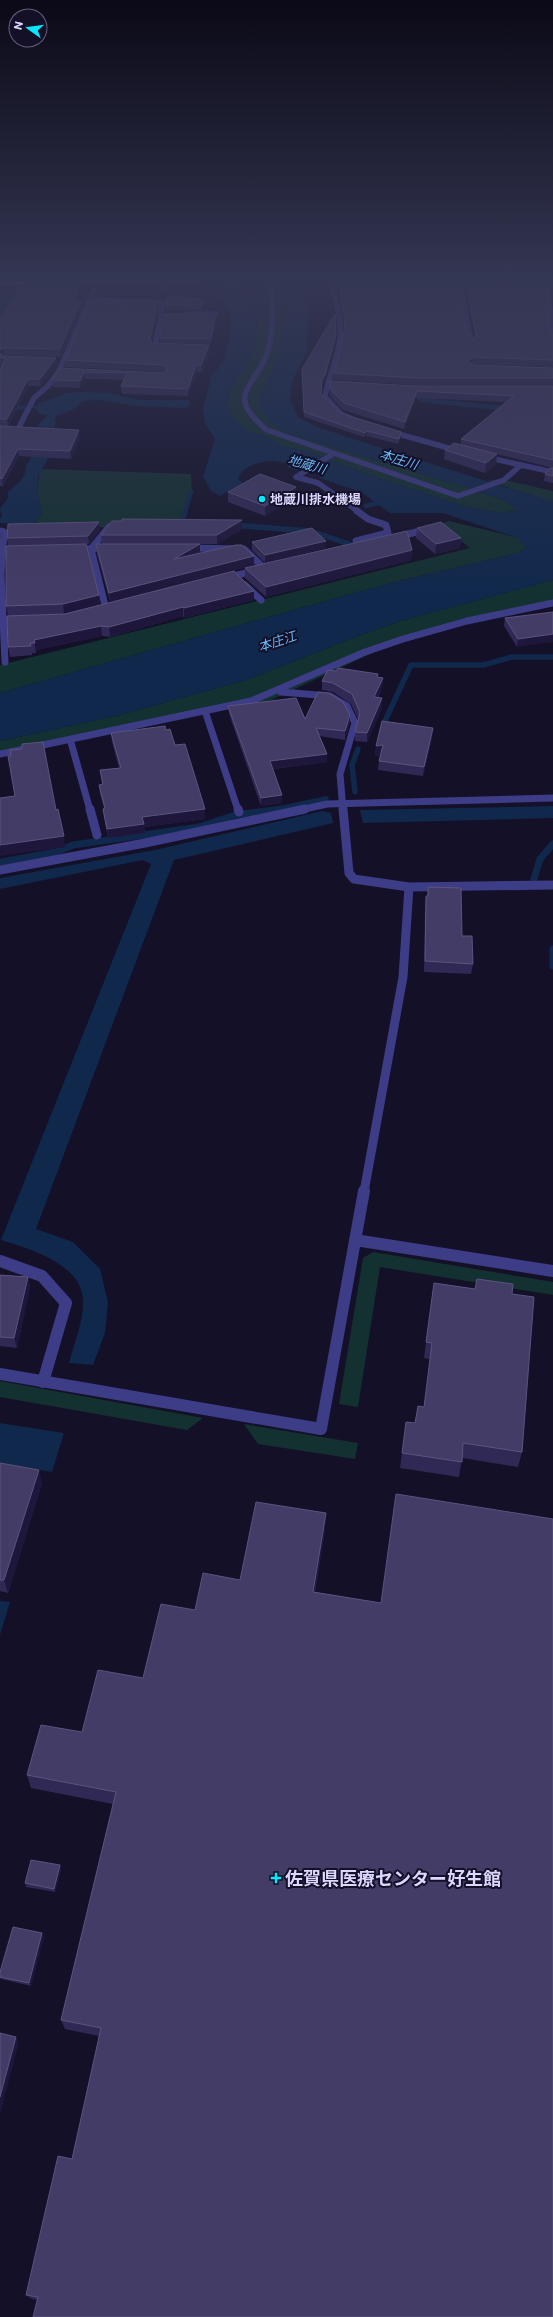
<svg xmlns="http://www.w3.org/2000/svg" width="553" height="2317" viewBox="0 0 553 2317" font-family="Commissioner,'Noto Sans JP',sans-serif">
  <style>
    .green { fill: #133130 }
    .water { fill: #0f284c }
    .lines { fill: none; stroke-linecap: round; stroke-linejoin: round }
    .stream-far2 { stroke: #0f284c; stroke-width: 4.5 }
    .stream-far1 { stroke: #0f284c; stroke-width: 5.5 }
    .stream { stroke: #0f284c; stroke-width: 7 }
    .minor-far3 { stroke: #3d3c86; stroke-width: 5.5 }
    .minor-far2 { stroke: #3d3c86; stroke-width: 7 }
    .minor-far1 { stroke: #3d3c86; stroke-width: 9 }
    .minor { stroke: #3d3c86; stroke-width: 12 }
    .highway { fill: #fc54a9; fill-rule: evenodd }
    .wall { fill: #312955 }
    .shaded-wall { fill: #1e173b }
    .building { fill: #433c67; stroke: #5b547f }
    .poi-dot { fill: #06e8fb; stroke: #141028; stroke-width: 1.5 }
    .labels { text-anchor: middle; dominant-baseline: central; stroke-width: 4; stroke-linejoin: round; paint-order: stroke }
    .far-water-label { font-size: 13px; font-style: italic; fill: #67bbfd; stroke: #141028 }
    .far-poi-label { font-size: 13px; font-weight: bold; fill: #dbd7fe; stroke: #141028; text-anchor: start }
    .near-poi-label { font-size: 18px; font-weight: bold; fill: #dbd7fe; stroke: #141028; text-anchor: start }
  </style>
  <rect width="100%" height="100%" fill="#141028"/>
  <path class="green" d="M 284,289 L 288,315 L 286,328 L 277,359 L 258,401 L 287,433 L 471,489 L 506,501 L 519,510 L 501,513 L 467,507 L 383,480 L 312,453 L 282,446 L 265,436 L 248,432 L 234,419 L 227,407 L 230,390 L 250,358 L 257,323 L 256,298 L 251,291 Z
    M 40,469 L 191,474 L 192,493 L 183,524 L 115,529 L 65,523 L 48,526 L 36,522 L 42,513 L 37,492 Z
    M 500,479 L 553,491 L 553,502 L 488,481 Z
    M 449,521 L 519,538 L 526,547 L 518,553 L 399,581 L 304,607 L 0,693 L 0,665 L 470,548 L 439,524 Z
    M 553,580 L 553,605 L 496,615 L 381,649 L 271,700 L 0,756 L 0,741 L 116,716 L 249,679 L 350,639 L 400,621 Z
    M 373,1252 L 553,1282 L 553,1295 L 380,1267 L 358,1407 L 339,1404 L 363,1258 Z
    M 0,1381 L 203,1418 L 187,1430 L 0,1397 Z
    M 244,1424 L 358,1443 L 355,1459 L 258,1444 Z"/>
  <path class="water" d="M 227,280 L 241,280 L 242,289 L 251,291 L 256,298 L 255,343 L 250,358 L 230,390 L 227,407 L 234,419 L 248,432 L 265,436 L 282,446 L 312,453 L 383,480 L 467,507 L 501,513 L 519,510 L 506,501 L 471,489 L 287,433 C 272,425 263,417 258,401 L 277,359 L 286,328 L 288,315 L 284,289 L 304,288 L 308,314 L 307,351 L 292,381 L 290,400 L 298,417 L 320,428 L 378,447 L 553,502 L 553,580 L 400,621 L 350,639 L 249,679 L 116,716 L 0,741 L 0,693 L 304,607 L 399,581 L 518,553 L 526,547 L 518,538 L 443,513 L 390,513 L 361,492 L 319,478 L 325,475 L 302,468 L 298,471 L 287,467 L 293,463 L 290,462 C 284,464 281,462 275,461 C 263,460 241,466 238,479 L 243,483 L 220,496 L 211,491 L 203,477 L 215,439 L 205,424 L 203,409 L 211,377 L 223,362 L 230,336 L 231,315 L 218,293 L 228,289 Z
    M 14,291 L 1,321 L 0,322 L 0,292 Z
    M 81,392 L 107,393 L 140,400 L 189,400 L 190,404 L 187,408 L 136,406 L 100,400 L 83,401 L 74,409 L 56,416 L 54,420 L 56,421 L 47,460 L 38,476 L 37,492 L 42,513 L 36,522 L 24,525 L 0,523 L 0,518 L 2,517 L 0,509 L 8,498 L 8,492 C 16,485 27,478 26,466 C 33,457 41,437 38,425 L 48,415 L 40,414 L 35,408 L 23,409 L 0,413 L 12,406 L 37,406 L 39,403 L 63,395 L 65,393 Z
    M 553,806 L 553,818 L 363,823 L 360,810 Z
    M 322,811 L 331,813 L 333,823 L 174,860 L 36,1229 L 73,1242 L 100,1269 L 108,1302 L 105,1333 L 93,1365 L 69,1363 C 74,1344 84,1320 83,1300 C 81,1263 29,1249 1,1240 L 151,864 L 143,860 L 0,889 L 0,878 L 155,850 Z
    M 0,1423 L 64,1433 L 52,1472 L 0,1463 Z
    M 0,1601 L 10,1602 L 0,1635 Z"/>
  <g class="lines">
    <path class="stream-far2" d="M 424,376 L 419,384 L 418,397 L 423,400 L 509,409
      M 366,506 L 386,501
      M 185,512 L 191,492"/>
    <path class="stream-far1" d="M 178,525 L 181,525 L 185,511
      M 232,525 L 310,531 L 349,544
      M 384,723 L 411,665 L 483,665 L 512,657 L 553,657
      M 355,792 L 352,765 L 358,749
      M 274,810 L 326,799"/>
    <path class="stream" d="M 0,862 L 56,852 L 73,845 L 199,827 L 235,815 L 281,809
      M 534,879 L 540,859 L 553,844
      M 553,949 L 553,966"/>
    <path class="minor-far3" d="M 270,280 C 273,302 274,328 268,350 C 257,388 222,393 267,430 L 458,496 L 504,480 L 521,465
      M 330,280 C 336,299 342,320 340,340 C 337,360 328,378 325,397 L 341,414 L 352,419
      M 460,280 L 471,342
      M 461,281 L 553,284
      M 547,284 L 553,338
      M 89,300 L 163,303 L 155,347 L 164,347
      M 187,314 L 215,314
      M 0,430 L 17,431 L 34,398 L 48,386 L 59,371 L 98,280
      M 388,431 L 459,451
      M 485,457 L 553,472
      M 296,477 L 318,483 L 359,512
      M 296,477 L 333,454"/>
    <path class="minor-far2" d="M 357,511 L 368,519 L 386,525 L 388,533 L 356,541 L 359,546
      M 0,531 L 4,532 L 1,574 L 5,662
      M 396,537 L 429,529
      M 186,548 L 244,549 L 264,568
      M 75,549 L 111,548
      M 225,578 L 258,570
      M 245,585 L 261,600
      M 106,609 L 91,549 L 109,527
      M 0,621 L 20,620
      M 281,692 L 330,696 L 347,706 L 355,723 L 340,774 L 343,810
      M 205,711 L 238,810
      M 70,739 L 90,810
      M 0,754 L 251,701 L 365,652 L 403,639 L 467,621 L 553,603
      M 300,810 L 327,804 L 553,798"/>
    <path class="minor-far1" d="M 90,809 L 97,835
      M 238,809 L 239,812
      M 343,809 L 349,873 L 354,879 L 409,887 L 553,885
      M 0,870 L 145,843 L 305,809
      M 364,1192 L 403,977 L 409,887"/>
    <path class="minor" d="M 355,1240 L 553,1271
      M 0,1261 L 42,1276 L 66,1303 L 43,1382
      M 0,1374 L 321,1429 L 364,1191"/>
    <path class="highway" d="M 107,280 L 205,280 L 65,285 L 62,283 L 65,281 Z
      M 0,281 L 45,281 L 48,283 L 45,285 L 0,285 Z"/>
  </g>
  <path class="wall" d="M 30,280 L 81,280 L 81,285 L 77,300 L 81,301 L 82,308 L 61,357 L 4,355 L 3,356 L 57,365 L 41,386 L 28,386 L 8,426 L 80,437 L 71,459 L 19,456 L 3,486 L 0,486 L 0,369 L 2,365 L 0,365 L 0,316 L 3,316 L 29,284 Z
    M 506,280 L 550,332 L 553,335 L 553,367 L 472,364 L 473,365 L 553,368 L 553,385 L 415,385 L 333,380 L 334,373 L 344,334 L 344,324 L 340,298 L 340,291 L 467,336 L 471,339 L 475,338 L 466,289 L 466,282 L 506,283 Z
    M 553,281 L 553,300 L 552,288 Z
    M 204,299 L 205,303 L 202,310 L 166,310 L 166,305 Z
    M 131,305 L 158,307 L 152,342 L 152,343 L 209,345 L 210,352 L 202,372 L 197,372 L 188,396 L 122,394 L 121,386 L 124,380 L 85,379 L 80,388 L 53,387 L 52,380 L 60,368 L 163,373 L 165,372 L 65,367 L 65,360 Z
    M 199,317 L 215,318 L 215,322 L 211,344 L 160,343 L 160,338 Z
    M 336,340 L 325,380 L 322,383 L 321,394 L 340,413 L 401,432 L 401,437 L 398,444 L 367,436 L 364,437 L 304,417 L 302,374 Z
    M 415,386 L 553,386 L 553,483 L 544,481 L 545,474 L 553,468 L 497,454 L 496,464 L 485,473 L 444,459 L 445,450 L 461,445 L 461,439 L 505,402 L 416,398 L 404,429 L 343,410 L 330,396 L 330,389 Z
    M 228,492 L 296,497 L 265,516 L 228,502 Z
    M 242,520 L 242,529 L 217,544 L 102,544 L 101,535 L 122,521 Z
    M 99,522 L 100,530 L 89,544 L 86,544 L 99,595 L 100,605 L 64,614 L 8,616 L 6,606 L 8,546 L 7,538 Z
    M 417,528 L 461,538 L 460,548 L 435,554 L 416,538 Z
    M 252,542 L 325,548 L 265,563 L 252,550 Z
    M 96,544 L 200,544 L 200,553 L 254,565 L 110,602 L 97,554 Z
    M 412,550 L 411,560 L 266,597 L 245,578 L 245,568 Z
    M 254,591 L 254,600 L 184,618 L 183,616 L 110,637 L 102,636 L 36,650 L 36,653 L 32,653 L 32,655 L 10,657 L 8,647 L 65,614 Z
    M 553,612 L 517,647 L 504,626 L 505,618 Z
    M 336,671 L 378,674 L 378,677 L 383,678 L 382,687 L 378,698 L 382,708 L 367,742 L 355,741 L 355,732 L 358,719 L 351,704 L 333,692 L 322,690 L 322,681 Z
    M 228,706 L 305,719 L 350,715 L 350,723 L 345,740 L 319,736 L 327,754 L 327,762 L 273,769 L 282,803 L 261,806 L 229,714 Z
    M 433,728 L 432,738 L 423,776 L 378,770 L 379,761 L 381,755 L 375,756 L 376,746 Z
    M 166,730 L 175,745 L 205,819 L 144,827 L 145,833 L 108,838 L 104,818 L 103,809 L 104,808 L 100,794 L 99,785 L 102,784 L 100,770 L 119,768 L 112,742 L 111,733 Z
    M 428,887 L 462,936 L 473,964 L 471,974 L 424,972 L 425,907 L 426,896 L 427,896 Z
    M 0,1275 L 28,1277 L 30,1287 L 17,1348 L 0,1346 Z
    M 434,1283 L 512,1294 L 522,1452 L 518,1467 L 462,1458 L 459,1477 L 400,1468 L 406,1422 L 415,1423 L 424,1407 L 430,1359 L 424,1358 Z
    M 0,1463 L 42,1483 L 8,1593 L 0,1591 Z
    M 553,1519 L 37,2300 L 32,2299 L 26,2295 L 72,2159 L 99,2036 L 65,2029 L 61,2020 L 113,1804 L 31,1788 L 27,1775 L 82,1732 L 143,1678 L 195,1610 L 240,1580 L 325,1530 L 315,1592 L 381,1603 Z
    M 61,1869 L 55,1892 L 26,1887 L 25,1883 Z
    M 44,1936 L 31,1986 L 1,1979 L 0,1978 L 0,1972 Z"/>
  <path class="shaded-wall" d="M 80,280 L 81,280 L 81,285 L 75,307 L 74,300 Z
    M 176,280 L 177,280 L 177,284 L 160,294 L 160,290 Z
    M 204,299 L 205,303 L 202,310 L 202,305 Z
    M 158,300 L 158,307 L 151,346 L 150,339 Z
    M 81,301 L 82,308 L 61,357 L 60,349 Z
    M 215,318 L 215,322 L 211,344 L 211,339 Z
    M 336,335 L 336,340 L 325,380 L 322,383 L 322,379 Z
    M 209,345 L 210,352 L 202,372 L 201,365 Z
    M 3,348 L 4,355 L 0,358 L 0,350 Z
    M 473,357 L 472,364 L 468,368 L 468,361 Z
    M 56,358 L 57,365 L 41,386 L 40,379 Z
    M 196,365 L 197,372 L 188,396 L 188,389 Z
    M 84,372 L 85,379 L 80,388 L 80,381 Z
    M 28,379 L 28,386 L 8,426 L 7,419 Z
    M 417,391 L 416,398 L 404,429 L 405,422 Z
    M 79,430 L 80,437 L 71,459 L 70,451 Z
    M 367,431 L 367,436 L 364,437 L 365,433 Z
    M 401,432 L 401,437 L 398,444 L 399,439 Z
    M 18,449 L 19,456 L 3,486 L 2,479 Z
    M 497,454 L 496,464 L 485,473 L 486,463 Z
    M 296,487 L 296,497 L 265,516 L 265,506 Z
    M 242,520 L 242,529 L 217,544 L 217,535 Z
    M 99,522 L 100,530 L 89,544 L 88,536 Z
    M 461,538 L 460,548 L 435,554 L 436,544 Z
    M 326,541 L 325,548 L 265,563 L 265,555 Z
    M 200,544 L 200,554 L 174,559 Z
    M 412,550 L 411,560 L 266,597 L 266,587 Z
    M 254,556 L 254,565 L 110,602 L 109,593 Z
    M 254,591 L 254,600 L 184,618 L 184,608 Z
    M 99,595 L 100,605 L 64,614 L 63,604 Z
    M 183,607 L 183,616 L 110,637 L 109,627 Z
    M 101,626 L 102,636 L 36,650 L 36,653 L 34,640 Z
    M 553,634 L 553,642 L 517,647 L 518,639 Z
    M 383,678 L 382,687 L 374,706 L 374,697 Z
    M 382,698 L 382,708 L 367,742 L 367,733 Z
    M 350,715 L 350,723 L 345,740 L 345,731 Z
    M 433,728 L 432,738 L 423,776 L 424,767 Z
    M 383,745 L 383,755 L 375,756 L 376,746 Z
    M 327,754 L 327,762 L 270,769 L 270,761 Z
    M 282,795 L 282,803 L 261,806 L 261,798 Z
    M 205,809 L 205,819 L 144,827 L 145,833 L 108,838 L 107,829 L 142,817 Z
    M 64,836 L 65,847 L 0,856 L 0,845 Z
    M 28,1277 L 30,1287 L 17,1348 L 14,1338 Z
    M 39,1470 L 42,1483 L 8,1593 L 4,1580 Z
    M 326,1513 L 325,1530 L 312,1607 L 313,1592 Z
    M 60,1865 L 61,1869 L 55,1892 L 54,1889 Z
    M 42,1933 L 44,1936 L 31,1986 L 29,1983 Z
    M 16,2037 L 19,2042 L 0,2115 L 0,2097 Z"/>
  <path class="building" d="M 30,280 L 80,280 L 74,300 L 81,301 L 60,349 L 3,348 L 0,350 L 0,316 L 3,316 L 20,284 L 29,284 Z
    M 160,280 L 176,280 L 160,290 Z
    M 342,280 L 457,280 L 467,336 L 471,339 L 475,338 L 476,334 L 466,282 L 507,283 L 506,280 L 544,281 L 550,332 L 553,335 L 553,360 L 473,357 L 468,361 L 473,365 L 553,368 L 553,378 L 416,378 L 334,373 L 344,333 L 345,318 L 340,291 Z
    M 167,297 L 204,299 L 202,305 L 166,305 Z
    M 131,300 L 158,300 L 150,339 L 152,343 L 209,345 L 201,365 L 196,365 L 188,389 L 121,386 L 127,373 L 84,372 L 80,381 L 52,380 L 60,368 L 163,373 L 168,370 L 164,365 L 65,360 L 90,302 L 131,305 Z
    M 164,314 L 199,314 L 198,317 L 215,318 L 211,339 L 160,338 Z
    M 335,314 L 336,335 L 325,375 L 322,379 L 321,394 L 340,413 L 401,432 L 399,439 L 367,431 L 365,433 L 304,412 L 302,369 Z
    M 0,353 L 3,356 L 56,358 L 40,379 L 28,379 L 7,419 L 0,419 L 0,369 L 6,358 L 0,358 Z
    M 331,381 L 415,386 L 553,386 L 553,460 L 461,439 L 514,396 L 417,391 L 405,422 L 344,403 L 330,389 Z
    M 0,426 L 79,430 L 70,451 L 18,449 L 2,479 L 0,478 Z
    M 454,443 L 497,454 L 486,463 L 445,450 Z
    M 550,468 L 553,468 L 553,476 L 545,474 Z
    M 260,474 L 296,487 L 265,506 L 228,492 Z
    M 122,519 L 242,520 L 217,535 L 101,535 L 112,521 L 122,521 Z
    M 99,522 L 88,536 L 7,538 L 8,524 Z
    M 441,522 L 461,538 L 436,544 L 417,528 Z
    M 312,528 L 326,541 L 265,555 L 252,542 Z
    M 407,531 L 412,550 L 266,587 L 245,568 Z
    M 86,544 L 99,595 L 63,604 L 6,606 L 6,546 Z
    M 96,544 L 200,544 L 174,559 L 236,545 L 242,545 L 254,556 L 109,593 Z
    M 234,571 L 254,591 L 184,608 L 183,607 L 109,627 L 101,626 L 34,640 L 35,643 L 30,643 L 31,646 L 8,647 L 7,616 L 65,614 Z
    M 553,612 L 553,634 L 518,639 L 505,618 Z
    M 338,668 L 378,674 L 377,677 L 383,678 L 374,697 L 382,698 L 367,733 L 355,732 L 360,712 L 352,694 L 333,683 L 322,681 L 328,670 L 336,671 Z
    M 318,692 L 329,693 L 343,702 L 350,715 L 345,731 L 316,728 L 327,754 L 270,761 L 282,795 L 261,798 L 228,706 L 296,698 L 305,719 Z
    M 382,721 L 433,728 L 424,767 L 379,761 L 383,745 L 376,746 Z
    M 165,726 L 166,730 L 170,729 L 175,745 L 185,744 L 205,809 L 142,817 L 144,824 L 107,829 L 103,809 L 105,808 L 99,785 L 103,784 L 100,770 L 121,768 L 111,733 Z
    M 43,742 L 56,810 L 58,809 L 64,836 L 0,845 L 0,798 L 15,796 L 8,756 L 11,756 L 10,750 L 22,749 L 22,744 Z
    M 428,887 L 461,888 L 462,936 L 472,936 L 473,964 L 425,961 L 426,896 L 428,896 Z
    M 0,1275 L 28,1277 L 14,1338 L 0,1337 Z
    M 477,1279 L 513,1284 L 512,1294 L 534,1297 L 522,1452 L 463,1443 L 462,1462 L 402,1453 L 406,1422 L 415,1423 L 418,1406 L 424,1407 L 432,1343 L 426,1342 L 434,1283 L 475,1289 Z
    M 0,1463 L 39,1470 L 4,1580 L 0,1580 Z
    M 396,1494 L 553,1519 L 553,2317 L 33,2317 L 38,2297 L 26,2295 L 58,2156 L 72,2159 L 101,2028 L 61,2020 L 116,1792 L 27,1775 L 41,1725 L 82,1732 L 98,1670 L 143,1678 L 161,1604 L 195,1610 L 203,1573 L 240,1580 L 256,1502 L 326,1513 L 313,1592 L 381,1603 Z
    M 31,1860 L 60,1865 L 54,1889 L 25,1883 Z
    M 13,1927 L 42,1933 L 29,1983 L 0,1977 L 0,1972 Z
    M 0,2033 L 16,2037 L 0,2097 Z"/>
  <linearGradient id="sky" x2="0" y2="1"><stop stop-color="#0b0916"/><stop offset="0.46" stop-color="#343753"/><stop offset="1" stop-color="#343753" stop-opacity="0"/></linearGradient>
  <rect width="553" height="605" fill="url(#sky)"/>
  <g class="poi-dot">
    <circle cx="262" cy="499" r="4"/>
    <path d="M274 1872h4v4h4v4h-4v4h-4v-4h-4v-4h4z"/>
  </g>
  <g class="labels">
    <g class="far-water-label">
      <text transform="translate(399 459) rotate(17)">本庄川</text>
      <text transform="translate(307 464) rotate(16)">地蔵川</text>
      <text transform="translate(277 641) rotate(-18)">本庄江</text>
    </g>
    <g class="far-poi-label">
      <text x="270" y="499">地蔵川排水機場</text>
    </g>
    <g class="near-poi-label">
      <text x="285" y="1878">佐賀県医療センター好生館</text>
    </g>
  </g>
  <g transform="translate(28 28) rotate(284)"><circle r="19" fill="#141028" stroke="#64607e"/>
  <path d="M0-3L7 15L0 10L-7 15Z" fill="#06e8fb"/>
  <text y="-6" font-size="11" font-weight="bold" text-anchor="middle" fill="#dbd7fe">N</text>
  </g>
</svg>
